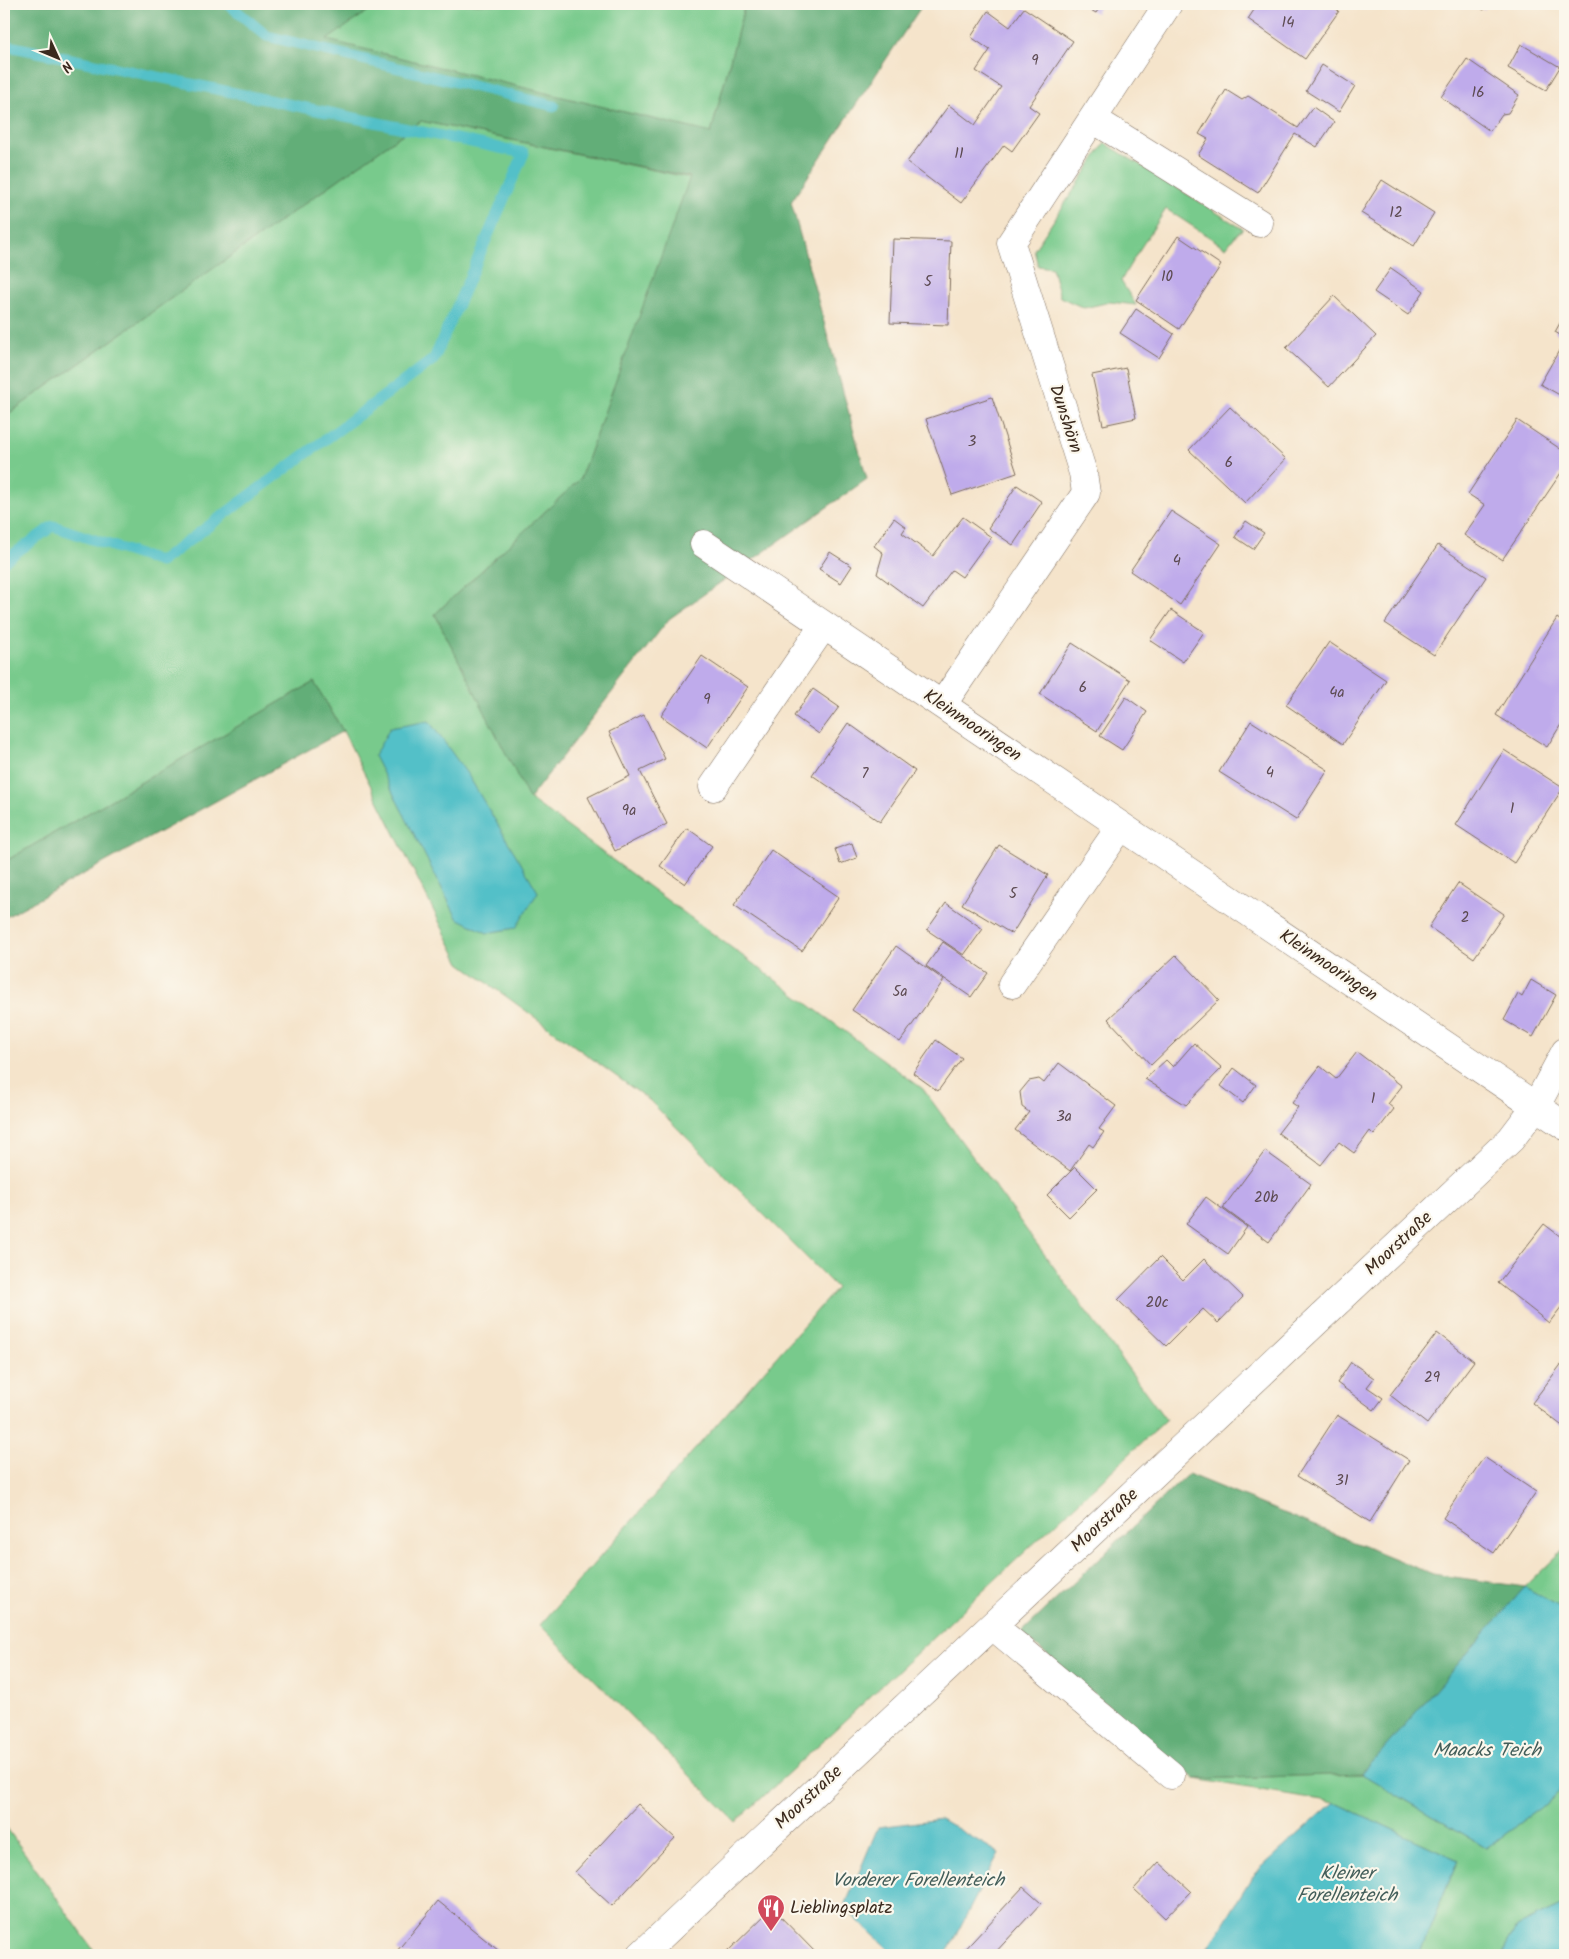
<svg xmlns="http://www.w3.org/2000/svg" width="1569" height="1959" viewBox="0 0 1569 1959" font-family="Kalam,sans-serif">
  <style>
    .green { fill: #78ca8c; stroke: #5a7a55 }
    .forest { fill: #62ae78; stroke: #4e6c4b }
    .water { fill: #52c0c8; stroke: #467573 }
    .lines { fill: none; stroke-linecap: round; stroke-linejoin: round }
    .stream { stroke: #52c0c8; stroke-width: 11 }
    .building { fill: #bfabeb }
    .minor-casing { stroke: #7c6b5b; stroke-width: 29 }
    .minor { stroke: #fff; stroke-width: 28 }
    .labels { text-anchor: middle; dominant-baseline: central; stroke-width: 4.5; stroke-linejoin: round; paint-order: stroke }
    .number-label { font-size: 15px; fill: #5c4a51 }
    .street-label { font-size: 18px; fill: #3b2a1e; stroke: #fbf7ec }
    .poi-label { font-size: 18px; fill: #3b2a1e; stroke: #fbf7ec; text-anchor: start }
    .water-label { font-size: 19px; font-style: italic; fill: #435e5a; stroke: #fbf7ec }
  </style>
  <rect width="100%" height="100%" fill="#fbf7ec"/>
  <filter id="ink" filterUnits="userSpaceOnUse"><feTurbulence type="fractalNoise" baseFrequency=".02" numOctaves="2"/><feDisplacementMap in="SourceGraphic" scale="10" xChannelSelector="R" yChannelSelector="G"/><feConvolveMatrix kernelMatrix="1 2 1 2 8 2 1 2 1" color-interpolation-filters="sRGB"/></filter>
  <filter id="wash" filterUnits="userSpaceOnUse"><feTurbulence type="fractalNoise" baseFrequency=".0096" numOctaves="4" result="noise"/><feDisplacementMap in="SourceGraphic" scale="20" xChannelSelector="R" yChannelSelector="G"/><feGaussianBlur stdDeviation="1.12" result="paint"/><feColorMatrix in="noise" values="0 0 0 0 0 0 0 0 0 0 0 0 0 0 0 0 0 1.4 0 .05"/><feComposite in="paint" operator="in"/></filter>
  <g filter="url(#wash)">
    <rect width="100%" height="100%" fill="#f5e4cb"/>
    <path class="green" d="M 378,4 L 745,4 L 711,133 L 326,40 Z
      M 421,121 L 691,178 L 580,479 L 435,614 L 530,799 L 923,1089 L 1166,1420 L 736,1822 L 540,1625 L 837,1288 L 649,1100 L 460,963 L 343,731 L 314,682 L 4,862 L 4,417 Z
      M 1105,143 L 1243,229 L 1236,235 L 1226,248 L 1166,209 C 1151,233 1134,256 1121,281 L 1136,305 L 1110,302 L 1084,308 L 1060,297 L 1052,268 L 1038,266 L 1034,250 Z
      M 1565,1548 L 1565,1610 L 1525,1587 Z
      M 1362,1774 L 1486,1848 L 1540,1809 L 1565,1785 L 1565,1904 L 1516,1927 L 1502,1955 L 1419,1955 L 1458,1860 L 1334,1802 L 1195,1779 Z
      M 4,1824 L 97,1955 L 4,1955 Z"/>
    <path class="forest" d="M 4,4 L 378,4 L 327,40 L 711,133 L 745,4 L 923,4 L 791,202 L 867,479 L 669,619 L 529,799 L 435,614 L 580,479 L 690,177 L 421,121 L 4,417 Z
      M 314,682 L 343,731 L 4,918 L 4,862 Z
      M 1188,1474 L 1432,1574 L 1525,1587 L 1362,1774 L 1195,1779 L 1021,1633 Z"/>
    <path class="water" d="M 429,721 L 468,775 L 538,892 L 516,928 L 487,933 L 457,918 L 374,756 L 390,728 Z
      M 1525,1587 L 1565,1610 L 1565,1785 L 1540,1809 L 1486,1848 L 1362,1774 Z
      M 1334,1802 L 1458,1860 L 1419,1955 L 1204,1955 L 1253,1875 Z
      M 941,1819 L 999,1853 L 946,1954 L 895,1955 L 844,1908 L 878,1827 Z
      M 1565,1904 L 1565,1955 L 1502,1955 L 1516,1927 Z"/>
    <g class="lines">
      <path class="stream" d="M 228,4 L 267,36 L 554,106
        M 4,45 L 524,153 L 434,359 L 160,562 L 53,526 L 4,561"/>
    </g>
    <g id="blocks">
      <path class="building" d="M 1080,4 L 1102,4 L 1096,13 Z
        M 1258,4 L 1329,4 L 1339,11 L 1305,59 L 1248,19 Z
        M 1474,4 L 1487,4 L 1484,10 Z
        M 1024,8 L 1073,41 L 1029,106 L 1039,113 L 1012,151 L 1004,145 L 961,203 L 907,162 L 949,105 L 975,125 L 1001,87 L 976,71 L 990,50 L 971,37 L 988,11 L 1010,27 Z
        M 1521,44 L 1560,67 L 1546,90 L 1508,68 Z
        M 1467,59 L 1519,95 L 1508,113 L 1502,114 L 1490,131 L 1441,97 Z
        M 1322,65 L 1355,86 L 1339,112 L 1306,91 Z
        M 1226,90 L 1242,100 L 1248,96 L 1298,128 L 1313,107 L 1334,122 L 1317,147 L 1295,134 L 1258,193 L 1198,155 L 1208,139 L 1199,134 Z
        M 1382,180 L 1434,213 L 1414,246 L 1361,213 Z
        M 1178,236 L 1221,265 L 1179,329 L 1136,300 Z
        M 893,239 L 951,241 L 948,325 L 890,323 Z
        M 1391,268 L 1424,291 L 1408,315 L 1374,292 Z
        M 1334,296 L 1376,336 L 1329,387 L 1286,348 Z
        M 1136,309 L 1174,334 L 1159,358 L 1120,333 Z
        M 1565,314 L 1565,338 L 1555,332 Z
        M 1565,340 L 1565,398 L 1540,384 Z
        M 1126,368 L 1136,418 L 1103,425 L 1092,375 Z
        M 992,397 L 1017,473 L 952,495 L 926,419 Z
        M 1230,407 L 1286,459 L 1245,503 L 1189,450 Z
        M 1517,420 L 1565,452 L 1565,467 L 1502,560 L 1464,535 L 1485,505 L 1468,494 Z
        M 1017,485 L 1042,502 L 1013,545 L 988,528 Z
        M 1171,511 L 1221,544 L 1180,605 L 1130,571 Z
        M 963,517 L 991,537 L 962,577 L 952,570 L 923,608 L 877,574 L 883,553 L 874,546 L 894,518 L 906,527 L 902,533 L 933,556 Z
        M 1246,521 L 1264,533 L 1253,549 L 1235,537 Z
        M 1438,545 L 1486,577 L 1434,655 L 1385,623 Z
        M 830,552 L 852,566 L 841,583 L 819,569 Z
        M 1171,610 L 1204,632 L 1183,662 L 1150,640 Z
        M 1557,618 L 1565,624 L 1565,718 L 1547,747 L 1496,715 Z
        M 1329,642 L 1386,680 L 1343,744 L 1286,705 Z
        M 1072,643 L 1130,680 L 1097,731 L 1040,694 Z
        M 702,656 L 748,687 L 707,748 L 661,716 Z
        M 813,689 L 839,707 L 819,734 L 794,716 Z
        M 1126,697 L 1147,712 L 1122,750 L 1100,736 Z
        M 644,715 L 665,759 L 640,771 L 667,824 L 615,851 L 588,797 L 630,776 L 609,732 Z
        M 1251,721 L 1328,770 L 1296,820 L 1219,772 Z
        M 848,723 L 915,771 L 880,822 L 812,775 Z
        M 1504,750 L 1563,788 L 1514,863 L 1456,825 Z
        M 687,828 L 712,846 L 685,884 L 660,866 Z
        M 852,843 L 857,858 L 840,864 L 835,849 Z
        M 999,845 L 1048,875 L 1012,934 L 962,904 Z
        M 771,850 L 839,897 L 802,951 L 734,905 Z
        M 1458,883 L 1504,914 L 1474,958 L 1429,927 Z
        M 946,903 L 983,929 L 964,955 L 927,930 Z
        M 943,942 L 988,973 L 971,997 L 926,966 Z
        M 896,946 L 944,980 L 900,1042 L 852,1010 Z
        M 1176,955 L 1219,1000 L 1151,1065 L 1108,1019 Z
        M 1531,980 L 1556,995 L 1533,1037 L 1504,1020 L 1518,994 L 1522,997 Z
        M 936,1040 L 962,1058 L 938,1091 L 913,1073 Z
        M 1194,1043 L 1222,1068 L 1186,1105 L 1145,1079 L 1166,1060 L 1173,1067 Z
        M 1357,1052 L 1402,1086 L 1388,1104 L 1394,1109 L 1374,1135 L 1370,1131 L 1354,1153 L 1339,1142 L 1321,1165 L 1278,1133 L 1298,1107 L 1292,1103 L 1320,1066 L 1336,1079 Z
        M 1059,1063 L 1116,1106 L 1099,1129 L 1104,1132 L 1093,1147 L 1089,1144 L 1070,1171 L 1015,1130 L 1029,1112 L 1022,1107 L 1020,1092 L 1029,1081 L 1039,1079 L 1044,1083 Z
        M 1234,1068 L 1256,1085 L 1243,1103 L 1221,1086 Z
        M 1265,1151 L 1311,1184 L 1269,1242 L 1223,1208 Z
        M 1075,1167 L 1097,1189 L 1069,1217 L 1047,1195 Z
        M 1206,1197 L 1247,1227 L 1228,1254 L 1186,1224 Z
        M 1544,1224 L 1565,1240 L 1565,1302 L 1549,1323 L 1498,1283 Z
        M 1160,1257 L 1183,1280 L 1204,1259 L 1243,1297 L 1218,1323 L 1203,1309 L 1166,1346 L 1118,1300 Z
        M 1437,1333 L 1474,1361 L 1427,1424 L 1390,1395 Z
        M 1351,1362 L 1374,1378 L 1367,1387 L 1383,1398 L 1374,1410 L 1337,1383 Z
        M 1563,1362 L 1565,1364 L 1565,1428 L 1532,1403 Z
        M 1337,1415 L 1409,1460 L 1370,1522 L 1297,1476 Z
        M 1484,1457 L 1536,1492 L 1494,1553 L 1443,1518 Z
        M 638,1804 L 675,1838 L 612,1906 L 575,1872 Z
        M 1159,1862 L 1191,1891 L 1165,1918 L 1134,1889 Z
        M 1023,1887 L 1041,1903 L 993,1955 L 960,1955 Z
        M 438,1901 L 504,1955 L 403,1955 L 397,1951 Z
        M 772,1908 L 818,1955 L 724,1955 Z"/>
    </g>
  </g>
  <g filter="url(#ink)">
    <use href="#blocks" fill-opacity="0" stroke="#7c6b5b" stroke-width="1"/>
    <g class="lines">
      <g class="minor-casing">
        <path id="minor" d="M 1093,119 L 1259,223
          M 704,544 L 1565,1126
          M 942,705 L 1086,493 L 1083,473 L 1011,243 L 1168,4
          M 713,787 L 824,625
          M 1012,984 L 1121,826
          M 993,1626 L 1171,1775
          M 641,1955 L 1511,1139 L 1536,1106 L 1565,1052"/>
      </g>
      <use href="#minor" class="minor"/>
    </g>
  </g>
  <defs>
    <g id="restaurant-pin" transform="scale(1.4375)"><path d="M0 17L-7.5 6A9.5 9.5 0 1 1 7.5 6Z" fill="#d1495b" stroke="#fbf7ec"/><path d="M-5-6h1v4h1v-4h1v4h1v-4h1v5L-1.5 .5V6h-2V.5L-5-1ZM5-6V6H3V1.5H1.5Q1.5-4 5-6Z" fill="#fff"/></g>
  </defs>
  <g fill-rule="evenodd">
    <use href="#restaurant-pin" x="771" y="1908"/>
  </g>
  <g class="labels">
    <g class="number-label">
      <text x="1288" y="23">14</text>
      <text x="1035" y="61">9</text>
      <text x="1478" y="93">16</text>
      <text x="959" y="154">11</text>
      <text x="1396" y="213">12</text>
      <text x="1167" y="277">10</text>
      <text x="928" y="282">5</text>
      <text x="972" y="442">3</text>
      <text x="1229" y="463">6</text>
      <text x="1177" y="561">4</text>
      <text x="1083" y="688">6</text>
      <text x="1337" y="693">4a</text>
      <text x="707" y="700">9</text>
      <text x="1270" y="773">4</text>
      <text x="865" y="774">7</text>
      <text x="1512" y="809">1</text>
      <text x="629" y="811">9a</text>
      <text x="1013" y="894">5</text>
      <text x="1465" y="918">2</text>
      <text x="900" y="992">5a</text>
      <text x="1373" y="1099">1</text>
      <text x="1064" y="1117">3a</text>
      <text x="1266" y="1198">20b</text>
      <text x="1157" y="1303">20c</text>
      <text x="1432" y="1378">29</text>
      <text x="1342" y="1481">31</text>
    </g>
    <g class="street-label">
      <text transform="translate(1065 419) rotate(72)">Dunshörn</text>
      <text transform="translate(972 726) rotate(34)">Kleinmooringen</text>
      <text transform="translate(1328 966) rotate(34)">Kleinmooringen</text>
      <text transform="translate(1399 1244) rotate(-43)">Moorstraße</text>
      <text transform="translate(1105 1521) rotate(-43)">Moorstraße</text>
      <text transform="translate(809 1798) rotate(-43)">Moorstraße</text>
    </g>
    <g class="poi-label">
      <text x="790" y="1908">Lieblingsplatz</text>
    </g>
    <g class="water-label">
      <text x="1487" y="1751">Maacks Teich</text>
      <text x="1347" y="1874">Kleiner<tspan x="1347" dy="22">Forellenteich</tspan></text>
      <text x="918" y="1881">Vorderer Forellenteich</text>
    </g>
  </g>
  <rect width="1569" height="1959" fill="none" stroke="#fbf7ec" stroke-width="20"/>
  <g transform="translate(58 58) rotate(134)" stroke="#fbf7ec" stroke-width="4" paint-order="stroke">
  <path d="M0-4L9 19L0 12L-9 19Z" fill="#3b2a1e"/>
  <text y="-8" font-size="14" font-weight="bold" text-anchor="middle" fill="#3b2a1e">N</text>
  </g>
</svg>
